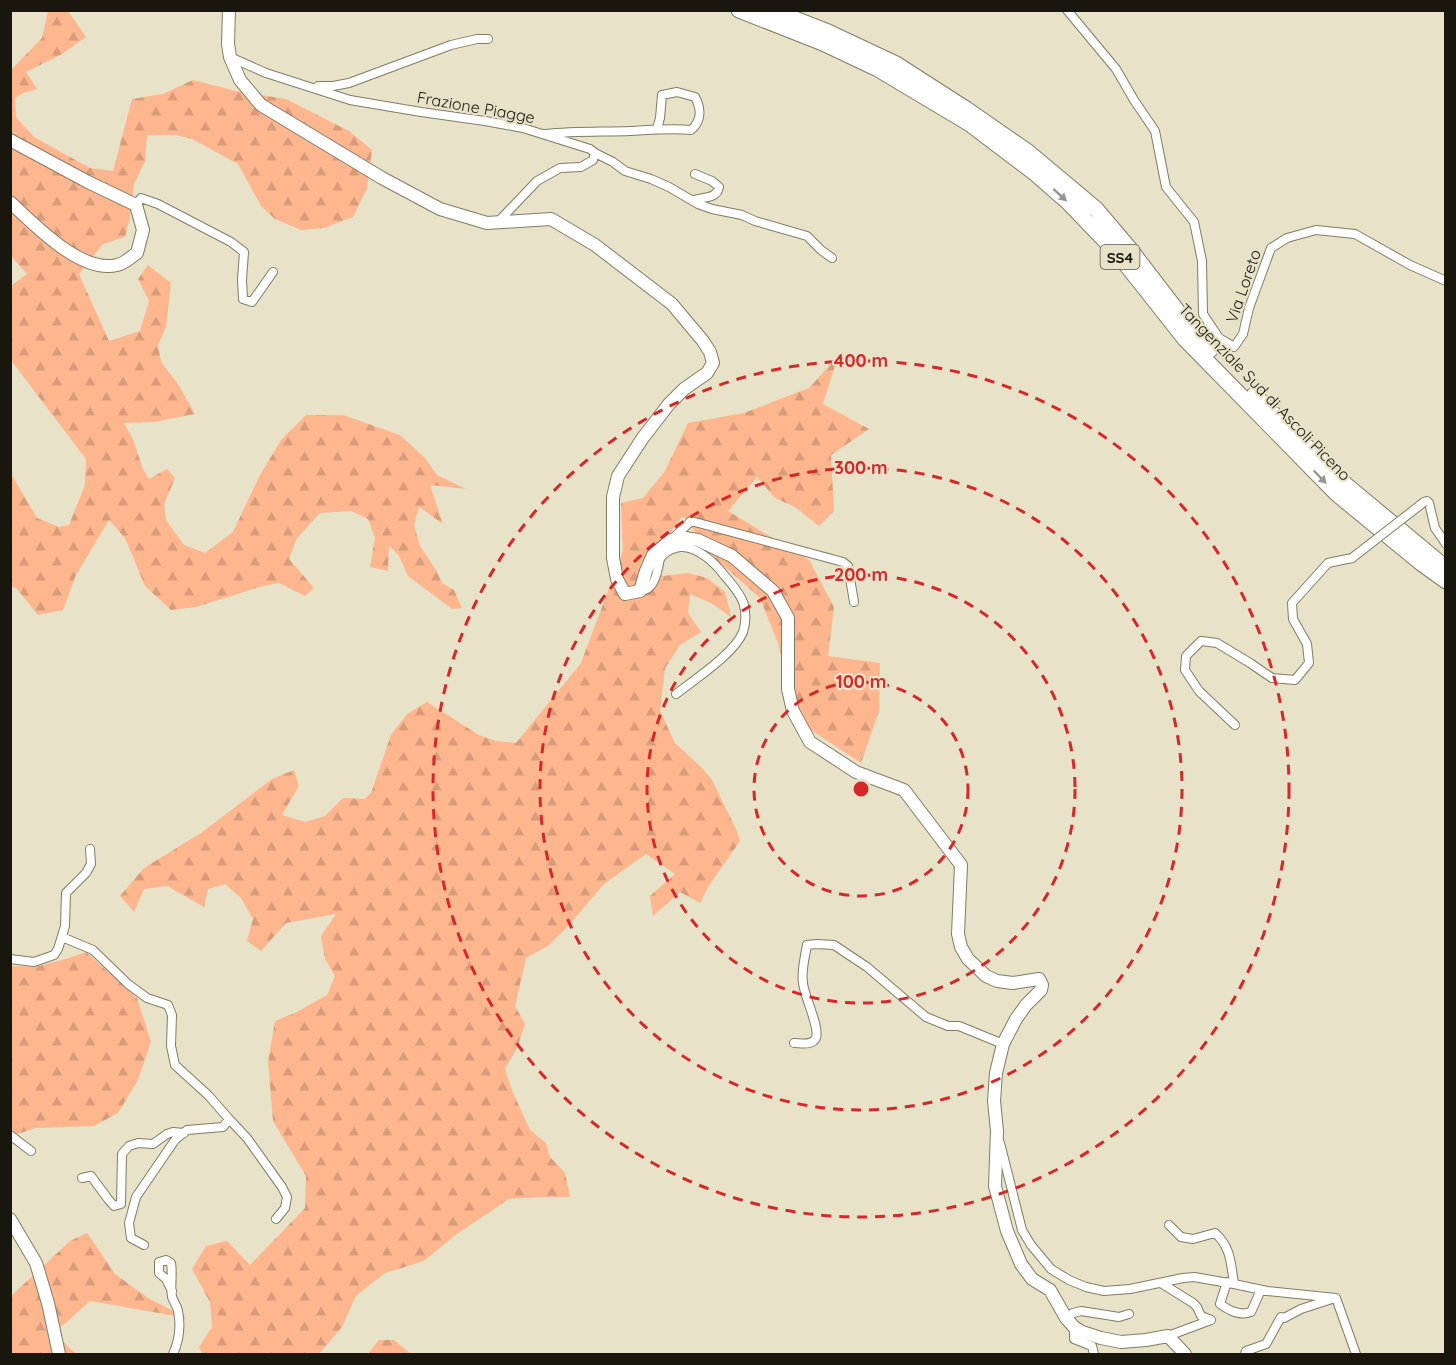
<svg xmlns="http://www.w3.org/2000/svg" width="1456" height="1365" viewBox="0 0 1456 1365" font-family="Quicksand,sans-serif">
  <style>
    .forest { fill: url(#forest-firs) }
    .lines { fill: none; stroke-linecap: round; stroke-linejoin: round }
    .street-casing { stroke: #817c64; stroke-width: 10 }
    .secondary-casing { stroke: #817c64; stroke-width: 14 }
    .highway-casing { stroke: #817c64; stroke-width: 17 }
    .street { stroke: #fff; stroke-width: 8 }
    .secondary { stroke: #fff; stroke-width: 12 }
    .highway { stroke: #fff; stroke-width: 15 }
    .street-bridge-casing { stroke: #817c64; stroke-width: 10; stroke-linecap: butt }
    .street-bridge { stroke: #fff; stroke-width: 8 }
    .oneway { fill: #979692 }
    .ring { fill: none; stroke: #d62828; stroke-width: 3; stroke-dasharray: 10 8 }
    .labels { text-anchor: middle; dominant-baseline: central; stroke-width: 4.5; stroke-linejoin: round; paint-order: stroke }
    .shield { fill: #e7e2c8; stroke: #565345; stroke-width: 1.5 }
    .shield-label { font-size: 15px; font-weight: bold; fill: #18160d }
    .street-label { font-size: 16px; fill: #18160d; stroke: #e7e2c8 }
    .centre { fill: #d62828; stroke: #e7e2c8; stroke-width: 3 }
    .ring-label { font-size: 18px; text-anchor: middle; font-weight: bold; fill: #d62828; stroke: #e7e2c8; stroke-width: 4.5; stroke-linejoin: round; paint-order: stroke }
  </style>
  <defs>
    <pattern id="forest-firs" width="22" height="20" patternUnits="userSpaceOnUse" patternTransform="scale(1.5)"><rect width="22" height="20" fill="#feb68f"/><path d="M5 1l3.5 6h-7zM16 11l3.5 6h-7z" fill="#d99c7a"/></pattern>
  </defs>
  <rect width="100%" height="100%" fill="#e7e2c8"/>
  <path class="forest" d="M 48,11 L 68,11 L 86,37 L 62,54 L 26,72 L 37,89 L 23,93 L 15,98 L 16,117 L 34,137 L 90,168 L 113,171 L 132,99 L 163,94 L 193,80 L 236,91 L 286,99 L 349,131 L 372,150 L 367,188 L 353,217 L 324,228 L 301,230 L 275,219 L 261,206 L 238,164 L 192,139 L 176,135 L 147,135 L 145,161 L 134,184 L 130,217 L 125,237 L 103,244 L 79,274 L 109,341 L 140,331 L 149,301 L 138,279 L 148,265 L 171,283 L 166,327 L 158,345 L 161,362 L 178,384 L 195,414 L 154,422 L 124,423 L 133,439 L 143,469 L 149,479 L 167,469 L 175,478 L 164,504 L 166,520 L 184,545 L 205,553 L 233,532 L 259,477 L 281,440 L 306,415 L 343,415 L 400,435 L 425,458 L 437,475 L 466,489 L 430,485 L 443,524 L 419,507 L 414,525 L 420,546 L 436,570 L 442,583 L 454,590 L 462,608 L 452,609 L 408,576 L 399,556 L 389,545 L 388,571 L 370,567 L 375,538 L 368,519 L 351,511 L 320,513 L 297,538 L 289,559 L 314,588 L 305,596 L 279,583 L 263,586 L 196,607 L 171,610 L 145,586 L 125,538 L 109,520 L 76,575 L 63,610 L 38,615 L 17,589 L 11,586 L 10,472 L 37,518 L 59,527 L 69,525 L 85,485 L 86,459 L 10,359 L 11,286 L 27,274 L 11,256 L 11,70 L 42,38 Z
    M 838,356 L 823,404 L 869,429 L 831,455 L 834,511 L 819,526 L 795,507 L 775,498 L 757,477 L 728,511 L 809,560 L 834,607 L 828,656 L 880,663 L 879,711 L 861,763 L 811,730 L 795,706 L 787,680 L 778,643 L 760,598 L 715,558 L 683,516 L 644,566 L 663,576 L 688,573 L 707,578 L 725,592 L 731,617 L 711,603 L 690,594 L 688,613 L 701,632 L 680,645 L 665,668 L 660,711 L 675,743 L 702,768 L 712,780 L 736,829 L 740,841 L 708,887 L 700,903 L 680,892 L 653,916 L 650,896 L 675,874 L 646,854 L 604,884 L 569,925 L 548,946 L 526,958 L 515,1006 L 525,1024 L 517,1048 L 505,1069 L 511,1088 L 530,1130 L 546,1143 L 550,1157 L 565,1173 L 570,1197 L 539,1197 L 509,1199 L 454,1236 L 424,1261 L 385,1273 L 356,1296 L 342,1327 L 319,1354 L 202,1354 L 199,1347 L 212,1327 L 210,1302 L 192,1269 L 206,1246 L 227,1241 L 250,1265 L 305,1208 L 306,1176 L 273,1121 L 268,1062 L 275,1021 L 297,1012 L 327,995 L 335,976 L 325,959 L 321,936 L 336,914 L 286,923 L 261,951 L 247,941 L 253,919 L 241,898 L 225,884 L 208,889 L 204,907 L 167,886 L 144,889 L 134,912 L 120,896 L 144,868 L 201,833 L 272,779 L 294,770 L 299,786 L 282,815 L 305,822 L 325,816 L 343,798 L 364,799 L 371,793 L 391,735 L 407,714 L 427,702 L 479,735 L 496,741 L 516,743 L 581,663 L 623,551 L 621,503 L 643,498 L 665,471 L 688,423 L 744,413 L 809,388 Z
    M 86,952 L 137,998 L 151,1042 L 138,1080 L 118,1113 L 94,1126 L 36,1128 L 11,1136 L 11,966 L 35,967 L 66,959 Z
    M 87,1233 L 115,1274 L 148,1298 L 187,1318 L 90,1301 L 54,1333 L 76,1354 L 11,1354 L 11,1296 L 70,1241 Z
    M 379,1340 L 394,1340 L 411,1354 L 368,1354 Z"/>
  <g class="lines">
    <g class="street-casing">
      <path id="street" d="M 1067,10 L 1116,69 L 1134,100 L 1155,131 L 1166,187 L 1194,222 L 1202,261 L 1203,314 L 1219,338 L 1234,347 L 1243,334 L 1249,308 L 1271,248 L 1287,238 L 1316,230 L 1355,234 L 1410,265 L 1446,281
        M 230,57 L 266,73 L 350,100 L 421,112 L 485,121 L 523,128 L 590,149 L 595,153 L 593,160 L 581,167 L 560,168 L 537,181 L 497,223
        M 318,86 L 333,86 L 349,83 L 451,45 L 477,39 L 488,39
        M 546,134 C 574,131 602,132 631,131 C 651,130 671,128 691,130 C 702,121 701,108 695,97 L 677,92 L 662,95 L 660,118 L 657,129
        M 595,153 L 613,162 L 625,171 L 651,179 L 669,187 L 698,204 L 712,209 L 742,215 L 755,221 L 807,236 L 821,250 L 832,258
        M 693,200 C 703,197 717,199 719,187 L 712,181 L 695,174
        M 136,205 L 141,198 L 158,204 L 231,242 L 244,252 L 242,280 L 243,299 L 252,302 L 273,272
        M 1424,502 L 1427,501 L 1429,503 L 1435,528 L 1446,544
        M 671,540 L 691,521 L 843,562 L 848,566 L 854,602
        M 640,591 C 652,591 656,578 658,568 C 659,566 659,561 660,559 C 664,552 675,546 683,547 C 699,548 715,563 724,575 C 731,583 741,594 744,605 C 746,614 746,623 743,632 C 734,654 695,679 676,694
        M 1235,725 L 1199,691 L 1185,670 L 1186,656 L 1201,641 L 1217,643 L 1250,663 L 1272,678 L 1295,680 L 1309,663 L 1307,644 L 1293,619 L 1292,603 L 1328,563 L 1352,558
        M 62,937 L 93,950 L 128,984 L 147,998 L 168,1005 L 172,1015 L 171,1046 L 175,1065 L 208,1095 L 229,1119 L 223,1127 L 187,1130 L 175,1140 L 136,1197 L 129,1223 L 131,1238 L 144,1245
        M 10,959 L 34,962 L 54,955 L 58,949 L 65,926 L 66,893 L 86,873 L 91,864 L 90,849
        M 794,1043 C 801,1043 812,1046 816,1038 C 820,1027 804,996 803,983 C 801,971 805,957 807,945 L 817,944 L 834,945 L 867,967 L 926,1017 L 948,1026 L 959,1026 L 1003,1044
        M 229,1119 L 247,1138 L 282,1187 L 287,1197 L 285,1208 L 276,1219
        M 10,1135 L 31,1151
        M 1000,1143 L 1022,1230 L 1031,1245 L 1051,1269 L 1069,1280 L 1086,1287 L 1104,1291 L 1130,1289 L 1183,1278 L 1194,1277 L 1234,1284 L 1267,1291 L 1336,1298 L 1356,1354
        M 82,1178 L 91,1176 L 108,1199 L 114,1206 L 121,1204 L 122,1154 L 129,1146 L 138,1143 L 153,1144 L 167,1134 L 173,1132 L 184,1133
        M 1169,1225 L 1181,1237 L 1193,1239 L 1215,1233 C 1231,1247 1231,1264 1234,1284
        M 1227,1282 L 1220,1304 C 1230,1311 1240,1316 1251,1312 L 1261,1290
        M 1161,1283 L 1193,1303 L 1197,1307 L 1201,1316 L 1211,1320
        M 172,1291 L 166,1279 L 159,1273 L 159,1262 L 166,1260 L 171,1263 C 173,1274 170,1286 172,1297 C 174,1302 177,1306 178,1311 C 181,1326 179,1341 173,1354
        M 1066,1318 L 1073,1313 L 1081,1311 L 1119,1317 L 1129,1314
        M 1074,1327 L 1074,1339 L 1092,1346 L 1094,1354
        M 1168,1336 L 1211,1320
        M 1245,1354 L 1246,1351 L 1266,1344 L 1281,1317 L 1284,1318 L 1301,1309 L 1332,1299"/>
    </g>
    <g class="secondary-casing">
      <path id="secondary" d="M 229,10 L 228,44 L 230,57 L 240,80 L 261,105 L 382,178 L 440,209 L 487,223 L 551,219 L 595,245 L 672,304 L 703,341 L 710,352 L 713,363 L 707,373 L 684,389 L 669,404 L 642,439 L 618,476 L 613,497 L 613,558 L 617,579 L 625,594 L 640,591 L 646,571 L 653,555 L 671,540 L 685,538 L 698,540 L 732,556 L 773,591 L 788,618 L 788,689 L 793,711 L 810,742 L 856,772 L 904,790 L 961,865 L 958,934 L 961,947 L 968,959 L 986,976 L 997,981 L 1013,983 L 1039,979 L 1042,985 L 1041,990 L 1026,1005 L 1016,1019 L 1003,1044 L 996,1073 L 994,1101 L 997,1131 L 995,1186 L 1007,1231 L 1021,1264 L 1032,1279 L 1050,1290 L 1066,1318 L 1074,1327 L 1082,1332 L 1101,1338 L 1121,1342 L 1146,1340 L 1168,1336 L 1185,1354
        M 10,140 L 88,182 L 136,205 L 143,230 L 137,253 C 131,257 124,264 117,265 C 81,274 35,225 10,202
        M 10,1219 L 36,1263 L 48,1303 L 59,1354"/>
    </g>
    <g class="highway-casing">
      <path id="highway" d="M 739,10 L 823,43 L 878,69 L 970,124 L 1036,174 L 1068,202 L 1117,253 L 1185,339 L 1337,494 L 1421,563 L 1446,581
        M 772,10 L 828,32 L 896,64 L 966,109 L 1028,152 L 1096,209 L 1129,248 L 1198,338 L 1210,350
        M 1254,395 L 1346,485 L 1446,568"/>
    </g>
    <use href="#street" class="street"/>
    <use href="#secondary" class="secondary"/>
    <use href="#highway" class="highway"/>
    <g class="street-bridge-casing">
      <path id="street-bridge" d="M 1352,558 L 1424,502"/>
    </g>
    <use href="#street-bridge" class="street-bridge"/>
  </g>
  <defs><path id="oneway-solid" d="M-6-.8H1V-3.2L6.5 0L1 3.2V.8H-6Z" transform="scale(1.5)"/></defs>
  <g class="oneway">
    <use href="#oneway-solid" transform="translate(1060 195) rotate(42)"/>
    <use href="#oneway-solid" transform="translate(1320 477) rotate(46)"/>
  </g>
  <g class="ring">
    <circle cx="861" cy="789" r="107"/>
    <circle cx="861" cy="789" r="214"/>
    <circle cx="861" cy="789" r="321"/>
    <circle cx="861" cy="789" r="428"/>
  </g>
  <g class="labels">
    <rect class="shield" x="1100.5" y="245" width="39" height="24" rx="4.5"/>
    <g class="shield-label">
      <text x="1120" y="257">SS4</text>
    </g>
    <g class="street-label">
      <text transform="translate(476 107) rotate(10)">Frazione Piagge</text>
      <text transform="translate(1243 286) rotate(-71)">Via Loreto</text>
      <text transform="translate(1265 392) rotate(46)">Tangenziale Sud di Ascoli Piceno</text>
    </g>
  </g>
  <circle cx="861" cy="789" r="9" class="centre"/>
  <g class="ring-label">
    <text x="861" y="367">400 m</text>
    <text x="861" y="474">300 m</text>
    <text x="861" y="581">200 m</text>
    <text x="861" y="688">100 m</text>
  </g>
  <rect width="1456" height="1365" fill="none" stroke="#18160d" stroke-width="24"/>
</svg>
